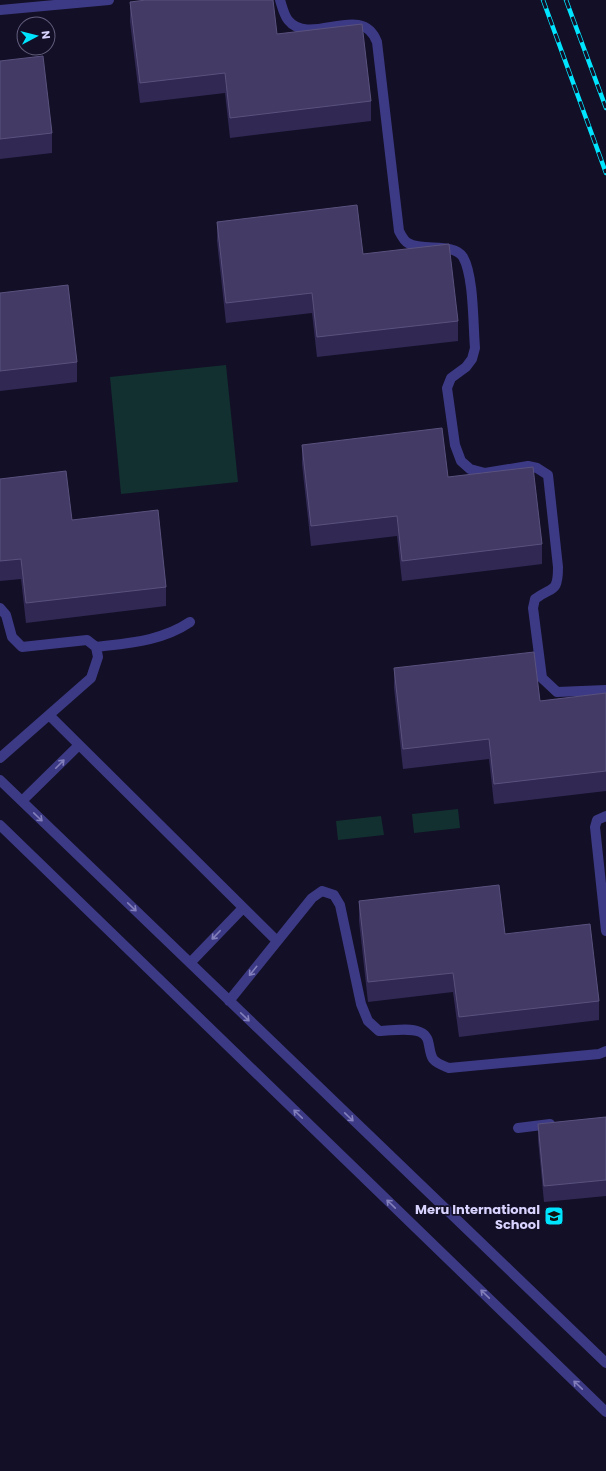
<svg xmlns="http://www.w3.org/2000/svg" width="606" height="1471" viewBox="0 0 606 1471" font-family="Poppins,sans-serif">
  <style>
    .green { fill: #12302f }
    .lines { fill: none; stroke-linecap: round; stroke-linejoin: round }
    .minor { stroke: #3d3a85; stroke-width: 10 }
    .rail-casing { stroke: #00e5ff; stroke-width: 4.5 }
    .rail { stroke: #130f26; stroke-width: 3; stroke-dasharray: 9; stroke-linecap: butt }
    .wall { fill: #312854 }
    .building { fill: #433a66; stroke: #5a527e }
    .oneway { stroke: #837fbc }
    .labels { text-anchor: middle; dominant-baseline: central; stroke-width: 3.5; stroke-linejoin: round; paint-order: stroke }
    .poi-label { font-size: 13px; font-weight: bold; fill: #d9d4ff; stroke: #130f26; text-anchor: end }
  </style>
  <rect width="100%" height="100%" fill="#130f26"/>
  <path class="green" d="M 226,365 L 238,482 L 121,494 L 110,377 Z
    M 458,809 L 460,828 L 414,833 L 412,814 Z
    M 381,816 L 384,835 L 338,840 L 336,821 Z"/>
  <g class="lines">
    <path class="minor" d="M 280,0 C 282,6 284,15 288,20 C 310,48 362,1 377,42 L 399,231 C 401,235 404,241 408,243 C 422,252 454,242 463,257 C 474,276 473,325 475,348 L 472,359 L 466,367 L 451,378 L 447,388 L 455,445 L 461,461 L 470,469 L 485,473 L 528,466 L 537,468 L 548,475 L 558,567 C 558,594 552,586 535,599 L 533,608 L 542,678 L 557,692 L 606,690
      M 0,10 L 109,0
      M 0,608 L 6,615 L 12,637 L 22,647 L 87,640 L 96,647 L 98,657 L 91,678 L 0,758
      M 96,647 C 129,643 162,641 190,622
      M 49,715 L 277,941
      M 0,780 L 606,1363
      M 22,801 L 79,745
      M 606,816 L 597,820 L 595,827 L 606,931
      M 0,825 L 606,1412
      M 190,963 L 243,908
      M 229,1001 L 312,898 L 322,891 L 334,895 L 340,905 L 361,1004 L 368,1021 L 379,1031 C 391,1031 408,1027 420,1032 C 432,1037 427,1049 433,1059 C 437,1064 444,1066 449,1068 L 599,1054 L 606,1051
      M 518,1128 L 550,1124"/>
    <g class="rail-casing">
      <path id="rail" d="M 543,0 L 606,173
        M 566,0 L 606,108"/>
    </g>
    <use href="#rail" class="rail"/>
  </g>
  <path class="wall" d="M 130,2 L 277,34 L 371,101 L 371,121 L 230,138 L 225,93 L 140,103 L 130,22 Z
    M 0,61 L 52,133 L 52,153 L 0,159 Z
    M 217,222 L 363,254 L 458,321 L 458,341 L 317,357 L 312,313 L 226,323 L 217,241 Z
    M 0,293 L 77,362 L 77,382 L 0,391 Z
    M 302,445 L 448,477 L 542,544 L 542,564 L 402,581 L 397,536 L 311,546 L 302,464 Z
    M 0,479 L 72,520 L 166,587 L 166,606 L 26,623 L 21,579 L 0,581 Z
    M 394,668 L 540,701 L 606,693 L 606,791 L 494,804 L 489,759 L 403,769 L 394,688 Z
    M 359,901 L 505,934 L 599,1001 L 599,1020 L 459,1037 L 453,992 L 368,1002 L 359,921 Z
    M 606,1117 L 606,1196 L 544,1202 L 538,1140 L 538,1124 Z"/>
  <path class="building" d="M 146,0 L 273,0 L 277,34 L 362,24 L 371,101 L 230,118 L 225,73 L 140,83 L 130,2 Z
    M 43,56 L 52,133 L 0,139 L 0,61 Z
    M 357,205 L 363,254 L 449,244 L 458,321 L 317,337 L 312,293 L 226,303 L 217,222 Z
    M 68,285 L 77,362 L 0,371 L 0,293 Z
    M 442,428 L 448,477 L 533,467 L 542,544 L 402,561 L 397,516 L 311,526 L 302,445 Z
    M 66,471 L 72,520 L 158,510 L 166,587 L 26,603 L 21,559 L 0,561 L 0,479 Z
    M 534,652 L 540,701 L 606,693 L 606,771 L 494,784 L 489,739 L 403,749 L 394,668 Z
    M 499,885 L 505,934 L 590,924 L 599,1001 L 459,1017 L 453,973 L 368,982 L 359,901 Z
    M 606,1117 L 606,1180 L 544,1186 L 538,1124 Z"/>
  <defs><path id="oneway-shaft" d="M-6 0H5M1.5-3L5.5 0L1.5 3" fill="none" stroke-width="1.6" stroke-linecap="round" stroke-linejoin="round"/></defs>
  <g class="oneway">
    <use href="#oneway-shaft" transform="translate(60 764) rotate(-45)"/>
    <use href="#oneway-shaft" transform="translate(38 817) rotate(44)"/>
    <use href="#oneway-shaft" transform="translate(132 907) rotate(44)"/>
    <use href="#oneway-shaft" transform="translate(216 935) rotate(134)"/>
    <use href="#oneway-shaft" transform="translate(253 971) rotate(129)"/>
    <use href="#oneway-shaft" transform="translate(245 1017) rotate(44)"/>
    <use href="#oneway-shaft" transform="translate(298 1114) rotate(-136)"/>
    <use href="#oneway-shaft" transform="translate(349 1117) rotate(44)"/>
    <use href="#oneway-shaft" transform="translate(391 1204) rotate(-136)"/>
    <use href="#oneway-shaft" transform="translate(485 1294) rotate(-136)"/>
    <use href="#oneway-shaft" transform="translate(578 1385) rotate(-136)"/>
  </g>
  <defs>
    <g id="school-square" transform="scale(1)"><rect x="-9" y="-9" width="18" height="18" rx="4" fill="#00e5ff" stroke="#130f26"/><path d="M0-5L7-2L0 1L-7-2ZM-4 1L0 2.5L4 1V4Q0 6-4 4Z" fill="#111"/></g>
  </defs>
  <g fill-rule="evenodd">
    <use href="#school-square" x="554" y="1216"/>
  </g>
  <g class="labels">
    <g class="poi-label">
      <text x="540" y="1209">Meru International<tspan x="540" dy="15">School</tspan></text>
    </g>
  </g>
  <g transform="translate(36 36) rotate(83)"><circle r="19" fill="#130f26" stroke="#625e7d"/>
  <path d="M0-3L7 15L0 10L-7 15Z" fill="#00e5ff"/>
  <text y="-6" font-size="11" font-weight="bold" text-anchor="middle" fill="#d9d4ff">N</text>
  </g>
</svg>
